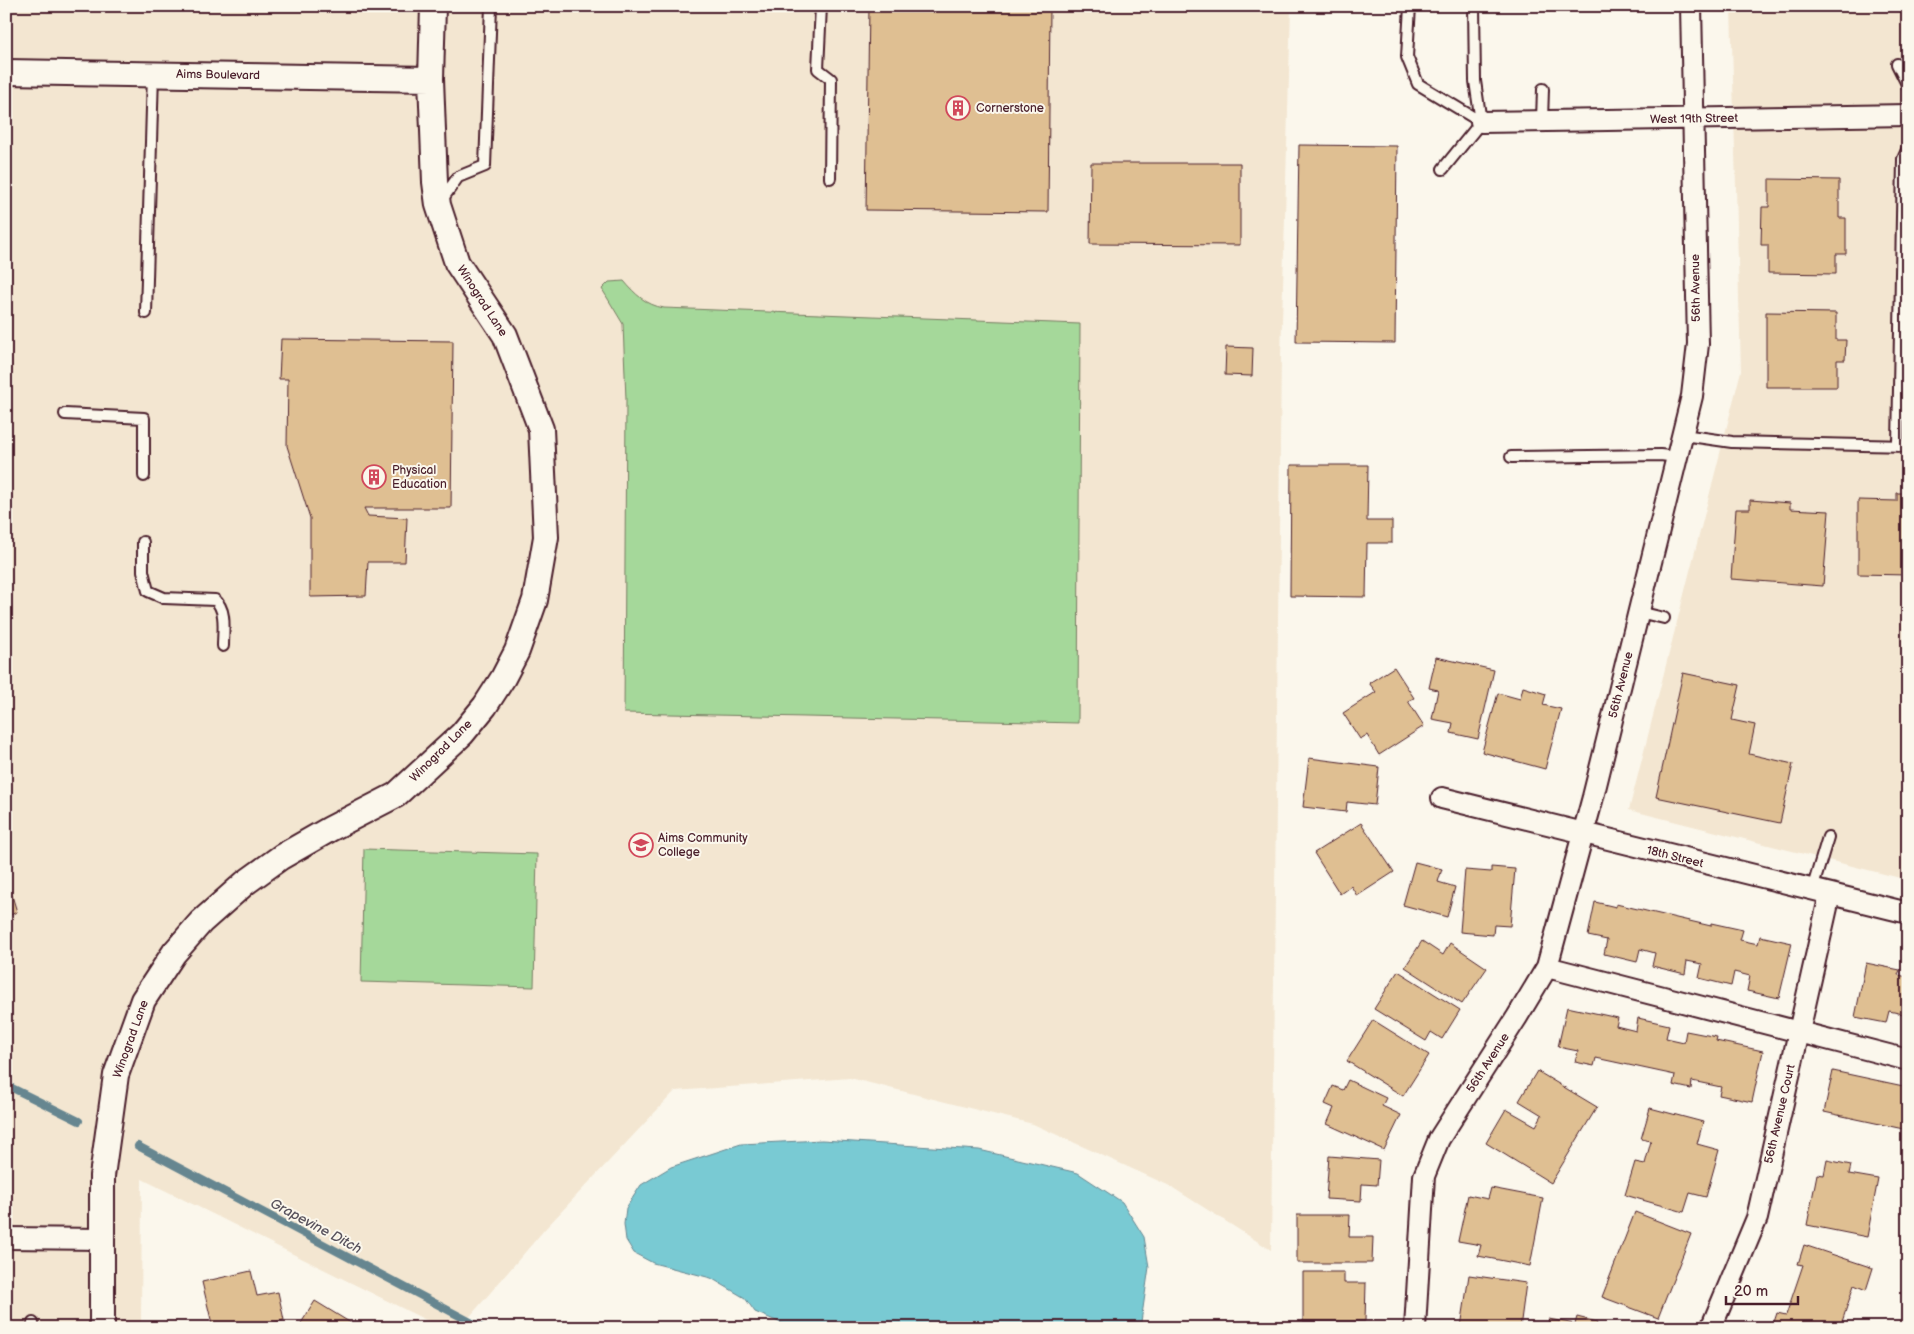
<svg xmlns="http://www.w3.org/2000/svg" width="1914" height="1334" viewBox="0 0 1914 1334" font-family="'Balsamiq Sans',sans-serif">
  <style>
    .built { fill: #f3e6d1 }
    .green { fill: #a5d89a; stroke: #787c62 }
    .water { fill: #79cad3; stroke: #668690 }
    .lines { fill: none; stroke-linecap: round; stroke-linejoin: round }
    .stream { stroke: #668690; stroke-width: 8 }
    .building { fill: #dfbf92; stroke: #4a1f2b }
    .service-casing { stroke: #4a1f2b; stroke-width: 14 }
    .minor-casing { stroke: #4a1f2b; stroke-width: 24 }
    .tertiary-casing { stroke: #4a1f2b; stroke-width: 28 }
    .service { stroke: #fbf7ec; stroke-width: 10 }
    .minor { stroke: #fbf7ec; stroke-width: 20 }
    .tertiary { stroke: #fbf7ec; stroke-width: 24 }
    .labels { text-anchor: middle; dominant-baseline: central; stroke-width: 4; stroke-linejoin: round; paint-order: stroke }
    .street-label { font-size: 12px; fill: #4a1f2b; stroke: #fbf7ec }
    .poi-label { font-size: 12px; fill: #4a1f2b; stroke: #fbf7ec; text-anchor: start }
    .water-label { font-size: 14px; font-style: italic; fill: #58525d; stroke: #fbf7ec }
  </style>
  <rect width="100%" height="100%" fill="#fbf7ec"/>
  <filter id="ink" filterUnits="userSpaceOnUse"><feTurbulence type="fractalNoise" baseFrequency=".02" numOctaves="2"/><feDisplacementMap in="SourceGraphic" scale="10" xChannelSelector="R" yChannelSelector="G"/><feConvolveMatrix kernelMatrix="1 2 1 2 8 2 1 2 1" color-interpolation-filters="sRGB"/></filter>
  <g filter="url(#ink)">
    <path class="built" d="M 6,6 L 1291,6 L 1281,357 L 1271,1250 L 1170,1186 L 1033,1124 L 850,1078 L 675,1091 L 545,1229 L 460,1328 L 442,1328 L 142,1179 L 141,1328 L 6,1328 Z
      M 1731,6 L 1908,6 L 1908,880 L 1629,810 L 1741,371 Z"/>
    <path class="green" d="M 624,281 C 635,294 646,305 664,308 L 1080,324 L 1078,723 L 624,713 L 626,400 L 623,324 L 602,289 L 609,282 Z
      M 364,849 L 537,854 L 534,987 L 361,982 Z"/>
    <path class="water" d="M 822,1140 L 979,1150 L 1078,1173 L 1122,1202 L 1144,1237 L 1149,1267 L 1141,1322 L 1138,1328 L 793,1328 L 755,1312 L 745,1298 L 711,1278 L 653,1263 L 634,1253 L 626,1240 L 624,1224 L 626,1208 L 641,1185 L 671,1167 L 741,1144 Z"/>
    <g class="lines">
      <path class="stream" d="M 6,1085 L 79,1121
        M 138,1146 L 482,1328"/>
    </g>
    <path class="building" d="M 869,6 L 1050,6 L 1048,212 L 866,210 Z
      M 1299,145 L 1397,146 L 1395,343 L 1296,342 Z
      M 1091,163 L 1240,163 L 1240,245 L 1090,244 Z
      M 1769,179 L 1839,180 L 1839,218 L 1846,218 L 1846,254 L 1836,254 L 1836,274 L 1768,273 L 1768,245 L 1761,245 L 1762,207 L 1769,207 Z
      M 1766,312 L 1836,313 L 1836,340 L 1846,340 L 1845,360 L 1837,360 L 1837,387 L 1766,387 Z
      M 281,339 L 453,341 L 451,508 L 364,508 L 368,516 L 407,518 L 405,562 L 368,562 L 366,596 L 310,597 L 310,518 L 287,446 L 288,379 L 279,379 Z
      M 1226,347 L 1253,348 L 1252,376 L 1225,375 Z
      M 1291,465 L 1368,465 L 1367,521 L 1392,521 L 1392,543 L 1367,543 L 1366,597 L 1290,596 Z
      M 1897,493 L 1908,493 L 1908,575 L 1858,574 L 1858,500 L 1897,501 Z
      M 1750,500 L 1790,503 L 1790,509 L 1829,511 L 1823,586 L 1731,579 L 1736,509 L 1750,509 Z
      M 1436,657 L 1494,670 L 1478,739 L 1451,733 L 1453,723 L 1432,719 L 1438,690 L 1429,688 Z
      M 1394,667 L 1414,698 L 1408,701 L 1424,726 L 1379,755 L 1367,735 L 1360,739 L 1343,713 L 1376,692 L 1369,683 Z
      M 1683,673 L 1740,685 L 1732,720 L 1755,725 L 1749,754 L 1793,764 L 1780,823 L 1656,797 Z
      M 1523,687 L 1546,694 L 1543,705 L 1561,709 L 1545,769 L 1482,752 L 1498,693 L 1520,699 Z
      M 1309,758 L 1379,767 L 1375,805 L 1347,802 L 1346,812 L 1303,807 Z
      M 1361,823 L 1394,872 L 1357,896 L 1351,886 L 1340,894 L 1314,853 Z
      M 1415,862 L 1442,869 L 1438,882 L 1455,887 L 1447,917 L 1403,905 Z
      M 1491,867 L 1515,869 L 1510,926 L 1494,925 L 1493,935 L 1460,932 L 1465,870 L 1491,872 Z
      M 9,886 L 17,912 L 6,917 L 6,887 Z
      M 1595,902 L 1616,907 L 1616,904 L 1711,926 L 1711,923 L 1743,930 L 1740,940 L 1758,944 L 1760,936 L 1792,943 L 1779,998 L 1747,991 L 1750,976 L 1734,972 L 1731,986 L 1699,978 L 1702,964 L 1687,961 L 1685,974 L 1652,966 L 1655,953 L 1640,949 L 1637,962 L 1604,954 L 1607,940 L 1588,936 Z
      M 1422,941 L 1443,955 L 1450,943 L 1487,968 L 1462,1004 L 1405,967 Z
      M 1866,963 L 1900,970 L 1898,975 L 1908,977 L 1908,1015 L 1889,1011 L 1886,1023 L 1855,1017 Z
      M 1398,971 L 1460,1010 L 1442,1039 L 1431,1032 L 1426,1041 L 1374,1009 Z
      M 1567,1007 L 1618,1018 L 1616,1026 L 1636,1031 L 1638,1018 L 1669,1025 L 1666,1038 L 1684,1042 L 1686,1031 L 1717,1037 L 1716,1041 L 1763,1051 L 1752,1102 L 1719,1095 L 1721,1087 L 1692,1081 L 1691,1089 L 1673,1085 L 1675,1075 L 1596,1058 L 1594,1066 L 1575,1062 L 1578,1051 L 1558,1047 Z
      M 1373,1020 L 1429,1055 L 1403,1096 L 1347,1061 Z
      M 1537,1071 L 1597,1107 L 1551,1183 L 1486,1143 L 1506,1109 L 1536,1126 L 1542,1115 L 1519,1101 Z
      M 1833,1071 L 1908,1087 L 1908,1130 L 1824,1112 Z
      M 1348,1080 L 1386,1098 L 1382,1106 L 1401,1115 L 1384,1150 L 1327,1124 L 1334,1108 L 1325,1104 L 1333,1086 L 1343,1090 Z
      M 1650,1108 L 1703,1122 L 1697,1144 L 1719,1150 L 1706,1197 L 1690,1193 L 1684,1212 L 1625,1195 L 1635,1162 L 1645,1164 L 1651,1141 L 1641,1139 Z
      M 1329,1156 L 1379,1160 L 1377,1185 L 1362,1184 L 1361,1201 L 1326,1199 Z
      M 1827,1160 L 1851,1165 L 1849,1174 L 1878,1179 L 1867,1237 L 1807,1225 L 1817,1174 L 1824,1175 Z
      M 1491,1188 L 1543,1198 L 1530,1266 L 1478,1256 L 1481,1245 L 1458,1241 L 1468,1195 L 1488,1199 Z
      M 1635,1212 L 1691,1234 L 1658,1318 L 1602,1297 Z
      M 1297,1215 L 1350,1215 L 1349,1237 L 1373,1237 L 1372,1263 L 1297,1263 Z
      M 1804,1245 L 1873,1268 L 1866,1290 L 1854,1285 L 1840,1328 L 1772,1328 L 1777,1313 L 1786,1315 L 1803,1265 L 1798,1264 Z
      M 251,1271 L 257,1296 L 278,1292 L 284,1320 L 248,1328 L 213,1328 L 202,1282 Z
      M 1303,1272 L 1344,1272 L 1344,1283 L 1366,1283 L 1365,1321 L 1303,1321 Z
      M 1469,1275 L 1526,1283 L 1520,1328 L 1461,1327 Z
      M 315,1301 L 359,1328 L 298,1328 Z
      M 1577,1317 L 1597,1322 L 1596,1328 L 1547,1328 L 1549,1319 L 1575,1324 Z"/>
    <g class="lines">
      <g class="service-casing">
        <path id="service" d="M 821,6 L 818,69 L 831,79 L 830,178
          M 1410,6 L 1407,57 L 1418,84 L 1481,122
          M 1897,64 L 1908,86
          M 1542,120 L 1543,89
          M 1443,169 L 1481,122 L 1475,81 L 1474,6
          M 441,201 L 458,177 L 485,166 L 491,6
          M 146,313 L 153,74
          M 65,414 L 144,418 L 144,476
          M 1683,435 L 1732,442 L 1908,446
          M 1898,446 L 1903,159 L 1908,148
          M 1511,457 L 1660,455 L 1678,457
          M 143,542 L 143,571 L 148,591 L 164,598 L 215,600 C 227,610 223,631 223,646
          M 1639,612 L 1664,618
          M 1812,890 L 1828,837
          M 33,1328 L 33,1323"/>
      </g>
      <g class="minor-casing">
        <path id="minor" d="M 1481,122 L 1908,115
          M 1442,798 L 1908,913
          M 1547,967 L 1908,1060
          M 6,1238 L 103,1239
          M 1415,1328 L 1424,1176 L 1439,1139 L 1517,1017 L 1547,967 L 1593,797 L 1692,396 L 1698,344 L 1691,6
          M 1711,1328 L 1757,1218 L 1830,894"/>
      </g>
      <g class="tertiary-casing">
        <path id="tertiary" d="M 6,72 L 431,79
          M 102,1328 L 102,1176 L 116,1075 L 143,1000 L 174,953 L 201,922 L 245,883 L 281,857 L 330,829 L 396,795 L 462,734 L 485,706 L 503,678 L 517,651 L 535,600 L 546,537 L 541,429 L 505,335 L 457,263 L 438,205 L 435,182 L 431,79 L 433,6"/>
      </g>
      <use href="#service" class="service"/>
      <use href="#minor" class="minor"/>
      <use href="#tertiary" class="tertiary"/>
    </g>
  </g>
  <defs>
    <g id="building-ring" transform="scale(1.25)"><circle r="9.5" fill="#fbf7ec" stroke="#d1495b" stroke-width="1.5"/><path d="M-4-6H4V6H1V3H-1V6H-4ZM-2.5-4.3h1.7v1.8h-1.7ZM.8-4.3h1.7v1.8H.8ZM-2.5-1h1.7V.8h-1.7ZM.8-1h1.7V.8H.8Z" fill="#d1495b"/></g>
    <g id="university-ring" transform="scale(1.25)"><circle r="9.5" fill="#fbf7ec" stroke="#d1495b" stroke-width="1.5"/><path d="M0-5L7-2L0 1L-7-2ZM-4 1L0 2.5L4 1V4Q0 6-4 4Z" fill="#d1495b"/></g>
  </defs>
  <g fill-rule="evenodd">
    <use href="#building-ring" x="958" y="108"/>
    <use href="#building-ring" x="374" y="477"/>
    <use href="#university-ring" x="641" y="845"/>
  </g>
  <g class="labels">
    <g class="street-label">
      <text transform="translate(218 75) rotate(1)">Aims Boulevard</text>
      <text transform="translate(1694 119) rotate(-1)">West 19th Street</text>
      <text transform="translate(1696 288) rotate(-91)">56th Avenue</text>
      <text transform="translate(482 301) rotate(57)">Winograd Lane</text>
      <text transform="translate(1621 685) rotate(-76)">56th Avenue</text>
      <text transform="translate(441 751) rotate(-45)">Winograd Lane</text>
      <text transform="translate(1675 857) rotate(14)">18th Street</text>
      <text transform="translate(131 1039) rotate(-70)">Winograd Lane</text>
      <text transform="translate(1488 1063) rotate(-57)">56th Avenue</text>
      <text transform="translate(1780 1114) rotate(-77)">56th Avenue Court</text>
    </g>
    <g class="poi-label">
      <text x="976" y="108">Cornerstone</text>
      <text x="392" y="470">Physical<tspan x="392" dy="14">Education</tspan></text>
      <text x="658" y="838">Aims Community<tspan x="658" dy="14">College</tspan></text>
    </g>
    <g class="water-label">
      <text transform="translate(316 1226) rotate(28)">Grapevine Ditch</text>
    </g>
  </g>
  <rect width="1914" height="1334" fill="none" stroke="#fbf7ec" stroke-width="25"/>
  <rect x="12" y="12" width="1889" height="1309" fill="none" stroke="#4a1f2b" stroke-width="2" filter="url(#ink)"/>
  <path d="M1726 1296v8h72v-8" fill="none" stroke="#4a1f2b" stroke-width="2.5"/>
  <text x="1734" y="1296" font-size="15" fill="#4a1f2b" stroke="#fbf7ec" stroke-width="4" paint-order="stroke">20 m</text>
</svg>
